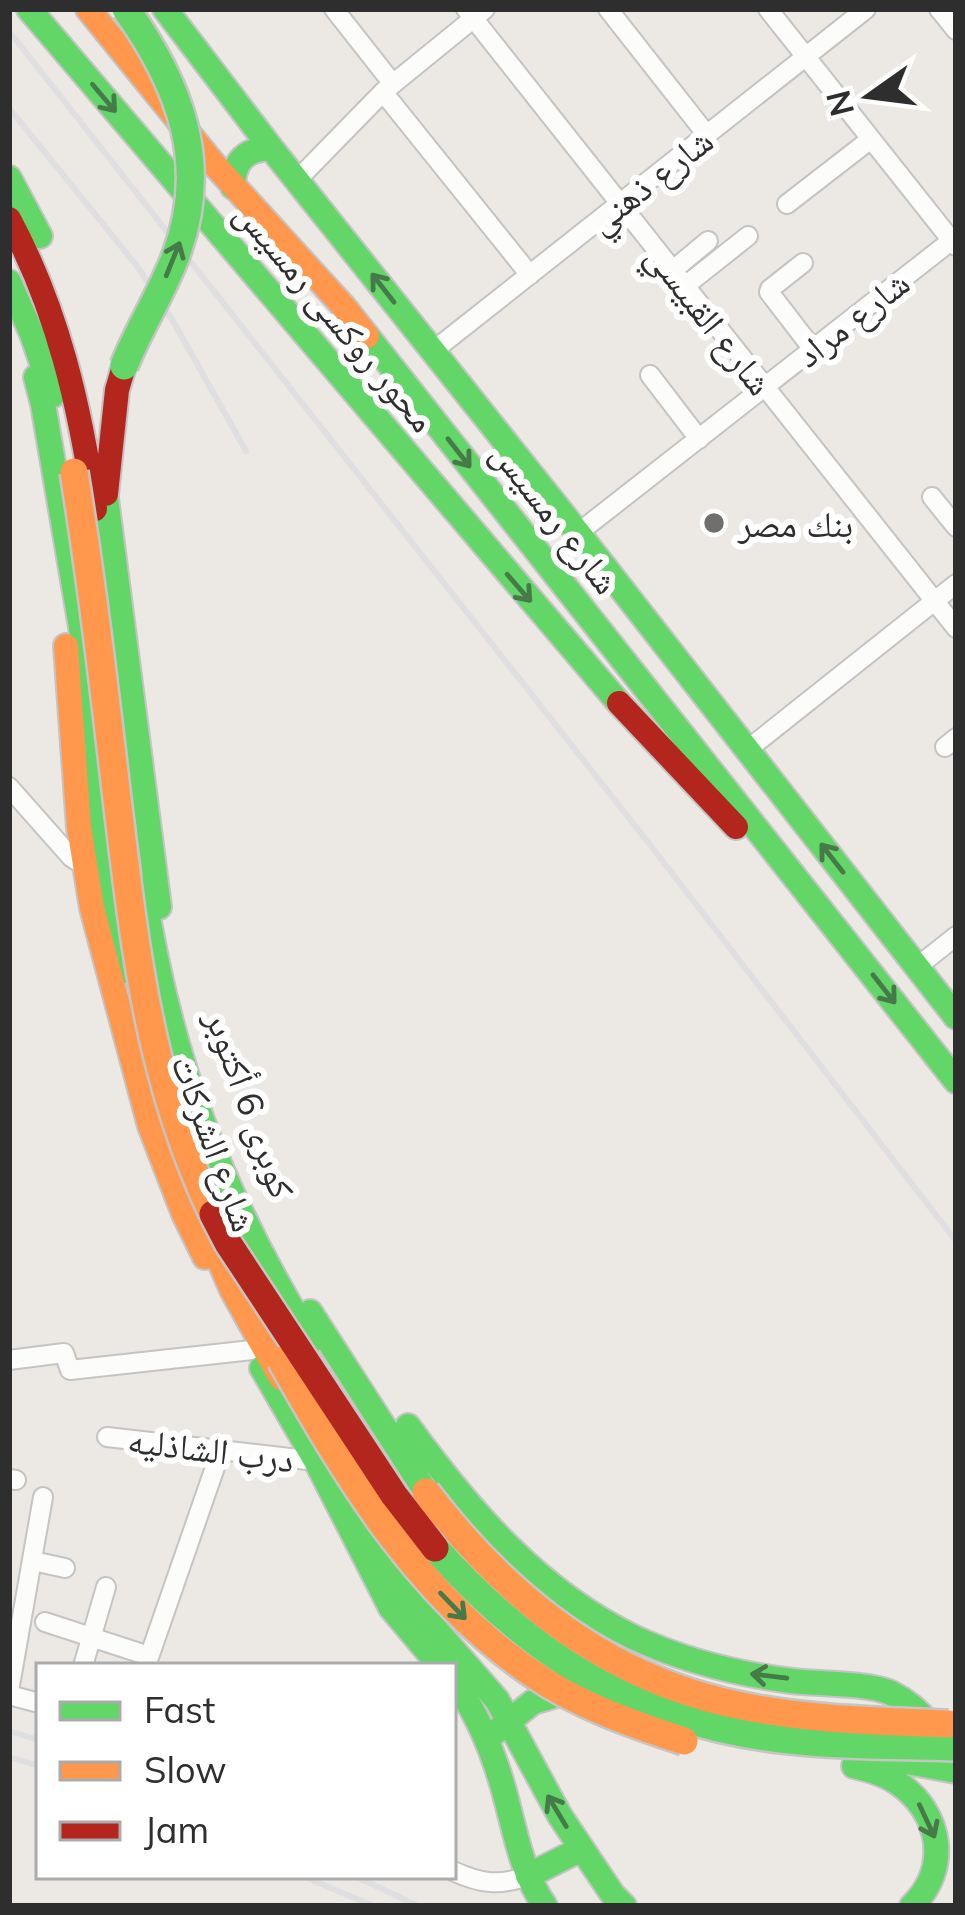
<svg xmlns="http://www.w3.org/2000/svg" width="965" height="1915" viewBox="0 0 965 1915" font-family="Mulish,'Noto Naskh Arabic',sans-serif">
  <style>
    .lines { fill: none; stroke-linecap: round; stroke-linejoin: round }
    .street-casing { stroke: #c5c4c5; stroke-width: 22 }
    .fast-casing { stroke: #c5c4c5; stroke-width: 28 }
    .slow-casing { stroke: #c5c4c5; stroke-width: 28 }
    .jam-casing { stroke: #c5c4c5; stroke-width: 28 }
    .street { stroke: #fcfcfb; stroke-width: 18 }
    .fast { stroke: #63d668; stroke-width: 24 }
    .slow { stroke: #ff974d; stroke-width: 24 }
    .jam { stroke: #b3261e; stroke-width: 24 }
    .rail { stroke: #dfdfe1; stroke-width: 6 }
    .fast-bridge-casing { stroke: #c6c5c4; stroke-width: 32; stroke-linecap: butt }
    .slow-bridge-casing { stroke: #c6c5c4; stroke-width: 32; stroke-linecap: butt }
    .jam-bridge-casing { stroke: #c6c5c4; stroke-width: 32; stroke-linecap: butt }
    .fast-bridge { stroke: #63d668; stroke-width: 27 }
    .slow-bridge { stroke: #ff974d; stroke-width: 27 }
    .jam-bridge { stroke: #b3261e; stroke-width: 27 }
    .oneway { stroke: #467a48 }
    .poi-dot { fill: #706f6e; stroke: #fff; stroke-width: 4.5 }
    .labels { text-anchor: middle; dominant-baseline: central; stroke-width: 12; stroke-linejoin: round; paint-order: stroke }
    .street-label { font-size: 36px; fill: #2e2e2e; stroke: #fff }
    .poi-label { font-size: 36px; fill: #2e2e2e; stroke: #fff; text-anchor: start }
  </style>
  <rect width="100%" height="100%" fill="#ece8e4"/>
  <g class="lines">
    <g class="street-casing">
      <path id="street" d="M 334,9 L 393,84
        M 466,9 L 956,628
        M 608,9 L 707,135
        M 768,9 L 956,246
        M 939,9 L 956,30
        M 383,92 L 530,275
        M 298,179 L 383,92 L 485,9
        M 787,204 L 871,139
        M 803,263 L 770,289 L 769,292 L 812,348
        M 673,270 L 708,241
        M 685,286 L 748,236
        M 433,351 L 866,9
        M 650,375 L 699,439
        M 932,497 L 956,527
        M 578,533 L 956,237
        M 945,747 L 956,738
        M 747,750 L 956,584
        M 9,787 L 71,857 L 89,869
        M 917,967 L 956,936
        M 9,1360 L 64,1353 L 70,1370 L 252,1350
        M 107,1437 L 316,1461
        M 9,1479 L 16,1480
        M 33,1561 L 65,1568
        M 45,1622 L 149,1656
        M 83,1666 L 106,1587
        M 146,1666 L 221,1450
        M 9,1691 L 43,1497
        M 9,1695 L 39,1703
        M 453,1871 C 481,1884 499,1886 528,1876"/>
    </g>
    <g class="fast-casing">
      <path id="fast" d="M 29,9 L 619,703
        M 165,9 L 271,148 L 578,533 L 956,1017
        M 9,178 L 40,236
        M 233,187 C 233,161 246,149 271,148
        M 9,282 L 32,334 L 53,395
        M 367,336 L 956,1081
        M 36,377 L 43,404 L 81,627 L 106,902 L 125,971
        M 104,483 L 159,907
        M 143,887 C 170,1060 220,1191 311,1341
        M 310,1312 L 426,1492
        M 262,1368 L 316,1461 L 391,1608 L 440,1666
        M 408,1426 C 469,1510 538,1591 633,1637 C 684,1661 737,1674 792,1681 C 818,1684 869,1683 891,1693 C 924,1709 940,1737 956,1768
        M 365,1522 L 406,1590 L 429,1622 L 497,1700 L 560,1816 L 613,1895 L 624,1906
        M 453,1680 C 478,1714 493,1751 504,1791 C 515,1830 521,1872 545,1906
        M 488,1738 L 533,1702 L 566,1692
        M 875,1756 L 956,1771
        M 854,1766 C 870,1770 885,1774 898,1783 C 942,1813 950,1869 912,1906
        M 528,1876 L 581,1849"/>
    </g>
    <g class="slow-casing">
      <path id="slow" d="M 88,9 L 212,162 L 344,307 L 367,336
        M 66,646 L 79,827 L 92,908 L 150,1126 L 184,1214 L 205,1257
        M 207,1232 L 232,1290 L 281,1378"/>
    </g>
    <g class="jam-casing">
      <path id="jam" d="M 9,219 C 58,310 80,407 95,509
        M 106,494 L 117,390 L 124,366
        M 619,703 L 736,827"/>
    </g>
    <use href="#street" class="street"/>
    <use href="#fast" class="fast"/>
    <use href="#slow" class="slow"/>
    <use href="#jam" class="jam"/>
    <path class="rail" d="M 9,31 L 651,846 L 956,1241
      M 9,108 L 137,266 L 173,321 L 246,451
      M 9,1731 L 39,1740
      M 9,1757 L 39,1766
      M 303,1876 L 373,1906
      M 355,1876 L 418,1906"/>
    <g class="fast-bridge-casing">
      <path id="fast-bridge" d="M 124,366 C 139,328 162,293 176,255 C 210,163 180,85 126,9
        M 435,1548 C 530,1655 636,1722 781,1739 C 839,1746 898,1745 956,1747"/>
    </g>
    <g class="slow-bridge-casing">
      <path id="slow-bridge" d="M 74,472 C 92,583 105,695 118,807 C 135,950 150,1082 213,1214
        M 281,1360 C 346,1477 419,1597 533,1674 C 578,1705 632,1724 684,1741
        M 426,1492 C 505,1596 607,1678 737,1705 C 806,1720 878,1721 948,1724"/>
    </g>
    <g class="jam-bridge-casing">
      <path id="jam-bridge" d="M 213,1214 L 228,1243 L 394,1495 L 435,1548"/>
    </g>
    <use href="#fast-bridge" class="fast-bridge"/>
    <use href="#slow-bridge" class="slow-bridge"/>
    <use href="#jam-bridge" class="jam-bridge"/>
  </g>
  <defs><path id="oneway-shaft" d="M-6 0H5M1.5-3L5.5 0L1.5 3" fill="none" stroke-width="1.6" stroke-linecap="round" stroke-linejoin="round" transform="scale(3)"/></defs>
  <g class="oneway">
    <use href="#oneway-shaft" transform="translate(104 98) rotate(50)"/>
    <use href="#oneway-shaft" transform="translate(173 259) rotate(-68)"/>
    <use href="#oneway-shaft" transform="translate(383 288) rotate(-128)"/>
    <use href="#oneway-shaft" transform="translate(459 453) rotate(52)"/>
    <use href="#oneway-shaft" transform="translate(519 588) rotate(49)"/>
    <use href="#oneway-shaft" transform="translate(832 858) rotate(-128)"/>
    <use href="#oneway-shaft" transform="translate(884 989) rotate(52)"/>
    <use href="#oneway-shaft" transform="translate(453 1606) rotate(46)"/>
    <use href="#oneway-shaft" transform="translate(769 1676) rotate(-173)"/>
    <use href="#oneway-shaft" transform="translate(557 1811) rotate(-121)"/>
    <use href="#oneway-shaft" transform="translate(927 1821) rotate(65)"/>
  </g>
  <circle class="poi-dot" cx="714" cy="523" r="12"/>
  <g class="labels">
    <g class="street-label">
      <text transform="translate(650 180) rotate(-38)">شارع ذهني</text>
      <text transform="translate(336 316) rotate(50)">محور روكسى رمسيس</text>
      <text transform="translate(852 318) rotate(-38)">شارع مراد</text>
      <text transform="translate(710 319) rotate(52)">شارع القبيسي</text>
      <text transform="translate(556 517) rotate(52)">شارع رمسيس</text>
      <text transform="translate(251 1104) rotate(70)">كوبرى 6 أكتوبر</text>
      <text transform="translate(215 1143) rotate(70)">شارع الشركات</text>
      <text transform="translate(211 1449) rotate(7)">درب الشاذليه</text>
    </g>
    <g class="poi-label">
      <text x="738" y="523">بنك مصر</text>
    </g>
  </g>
  <rect width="965" height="1915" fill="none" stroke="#2e2e2e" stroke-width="24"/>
  <rect x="36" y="1663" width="420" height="216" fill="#ffffff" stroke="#ababab" stroke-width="3"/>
  <rect x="60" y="1702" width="60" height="18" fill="#63d668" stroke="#ababab" stroke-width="3"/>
  <text x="144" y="1723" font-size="36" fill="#2e2e2e">Fast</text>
  <rect x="60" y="1762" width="60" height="18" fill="#ff974d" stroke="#ababab" stroke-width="3"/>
  <text x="144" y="1783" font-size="36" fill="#2e2e2e">Slow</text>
  <rect x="60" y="1822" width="60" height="18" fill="#b3261e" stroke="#ababab" stroke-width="3"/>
  <text x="144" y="1843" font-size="36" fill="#2e2e2e">Jam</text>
  <g transform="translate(869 96) rotate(256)" stroke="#ffffff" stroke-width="9" paint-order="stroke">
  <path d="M0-9L21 45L0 30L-21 45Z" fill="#2e2e2e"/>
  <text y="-18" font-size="33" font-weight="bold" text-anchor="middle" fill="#2e2e2e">N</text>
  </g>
</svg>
